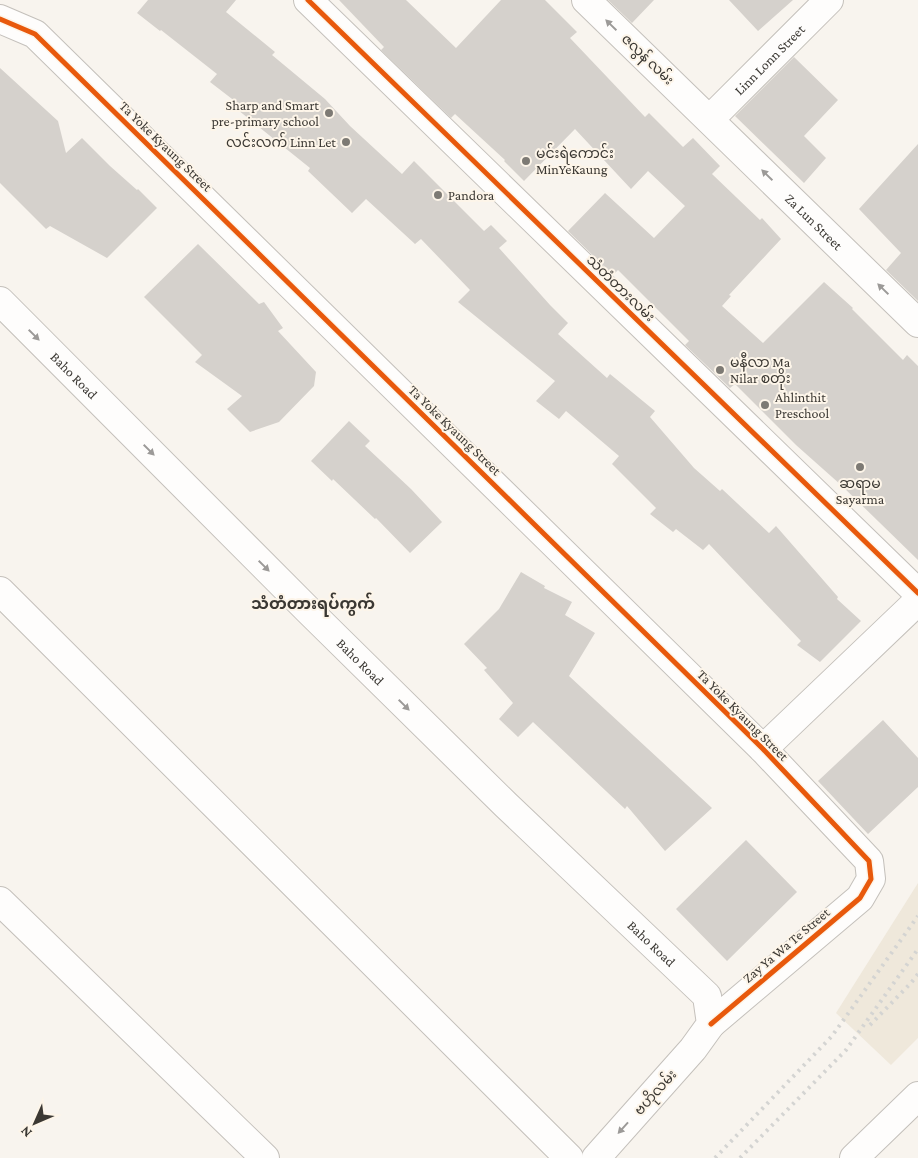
<svg xmlns="http://www.w3.org/2000/svg" width="918" height="1158" viewBox="0 0 918 1158" font-family="'Crimson Pro','Noto Sans Myanmar',serif">
  <style>
    .built { fill: #efe8db }
    .building { fill: #d5d1cc }
    .lines { fill: none; stroke-linecap: round; stroke-linejoin: round }
    .minor-casing { stroke: #c4c0bb; stroke-width: 30 }
    .major-casing { stroke: #c4c0bb; stroke-width: 30 }
    .minor { stroke: #fefdfc; stroke-width: 28 }
    .major { stroke: #fefdfc; stroke-width: 28 }
    .rail { stroke: #d4d4d2; stroke-width: 4; stroke-dasharray: 2.5 5; stroke-linecap: butt }
    .cycleway-casing { stroke: #fdf5e9; stroke-width: 8 }
    .cycleway { stroke: #e8590c; stroke-width: 5 }
    .oneway { fill: #9c9a98 }
    .poi-dot { fill: #7d7a74; stroke: #fdf5e9; stroke-width: 2 }
    .labels { text-anchor: middle; dominant-baseline: central; stroke-width: 4; stroke-linejoin: round; paint-order: stroke }
    .street-label { font-size: 14px; fill: #3b3833; stroke: #fdf5e9 }
    .poi-label { font-size: 14px; fill: #3b3833; stroke: #fdf5e9; text-anchor: start }
    .quarter-label { font-size: 16px; font-weight: bold; fill: #3b3833; stroke: #fdf5e9 }
  </style>
  <rect width="100%" height="100%" fill="#f8f4ee"/>
  <path class="built" d="M 918,883 L 918,1038 L 891,1065 L 836,1013 Z"/>
  <path class="building" d="M 148,0 L 236,0 L 226,12 L 275,52 L 272,55 L 325,99 L 350,126 L 402,174 L 414,161 L 484,231 L 491,225 L 507,241 L 499,248 L 550,305 L 568,323 L 558,334 L 607,378 L 610,374 L 655,411 L 650,417 L 694,468 L 720,491 L 722,489 L 769,533 L 776,526 L 838,597 L 837,599 L 861,621 L 820,662 L 797,645 L 801,641 L 709,544 L 703,550 L 676,529 L 673,532 L 650,514 L 656,508 L 612,464 L 619,456 L 566,411 L 559,419 L 536,401 L 555,381 L 458,302 L 470,290 L 421,239 L 415,244 L 366,199 L 352,213 L 308,171 L 310,168 L 233,106 L 236,102 L 210,82 L 217,74 L 161,30 L 160,31 L 137,13 Z
    M 339,0 L 406,0 L 456,48 L 501,0 L 545,0 L 577,32 L 570,38 L 645,117 L 649,113 L 683,147 L 693,138 L 720,166 L 712,174 L 760,220 L 762,218 L 781,239 L 729,295 L 731,296 L 722,306 L 763,343 L 824,282 L 853,308 L 852,309 L 903,360 L 907,355 L 918,366 L 918,560 L 841,485 L 796,445 L 735,384 L 730,388 L 685,345 L 689,341 L 618,270 L 613,275 L 568,231 L 605,193 L 654,238 L 685,206 L 648,171 L 631,189 L 575,129 L 524,181 L 504,161 L 505,160 L 455,114 L 451,118 L 381,50 L 384,47 Z
    M 608,0 L 654,0 L 632,23 Z
    M 729,0 L 793,0 L 758,31 Z
    M 794,57 L 838,100 L 804,136 L 826,158 L 804,183 L 735,116 Z
    M 0,68 L 58,121 L 66,153 L 82,138 L 110,166 L 137,190 L 138,189 L 157,208 L 107,258 L 50,226 L 46,229 L 0,183 Z
    M 918,144 L 918,301 L 886,270 L 901,253 L 859,209 Z
    M 198,244 L 259,304 L 264,302 L 283,328 L 278,331 L 316,372 L 314,386 L 279,422 L 250,432 L 227,409 L 242,396 L 195,362 L 202,355 L 144,297 Z
    M 349,421 L 370,441 L 365,446 L 411,489 L 442,522 L 410,553 L 376,518 L 375,519 L 333,479 L 332,481 L 311,461 Z
    M 521,572 L 545,586 L 544,588 L 572,602 L 565,615 L 595,633 L 569,676 L 712,808 L 665,851 L 627,806 L 625,809 L 533,722 L 518,737 L 499,719 L 513,703 L 484,670 L 487,668 L 464,644 L 499,609 Z
    M 883,720 L 918,758 L 918,787 L 868,834 L 818,781 Z
    M 746,840 L 797,892 L 727,961 L 676,909 Z"/>
  <g class="lines">
    <g class="minor-casing">
      <g id="minor">
        <path d="M 308,0 L 918,593"/>
        <path id="s1" d="M 586,0 L 918,323"/>
        <path d="M 0,19 L 35,34 L 763,749 L 869,861 L 871,879 L 860,898 L 711,1024"/>
        <path id="s2" d="M 710,119 L 829,0"/>
        <path d="M 0,591 L 569,1158"/>
        <path d="M 763,749 L 918,601"/>
        <path d="M 0,901 L 265,1158"/>
      </g>
    </g>
    <g class="major-casing">
      <g id="major">
        <path id="s3" d="M 0,301 L 309,611 L 506,805 L 707,996 L 711,1024 L 693,1049 L 596,1158"/>
        <path d="M 854,1158 L 918,1096"/>
      </g>
    </g>
    <use href="#minor" class="minor"/>
    <use href="#major" class="major"/>
    <path class="rail" d="M 870,1025 L 911,983 L 918,974
      M 715,1158 L 832,1036 L 918,916
      M 740,1158 L 846,1050 L 918,949"/>
    <g class="cycleway-casing">
      <path id="cycleway" d="M 308,0 L 918,593
        M 0,19 L 35,34 L 763,749 L 869,861 L 871,879 L 860,898 L 711,1024"/>
    </g>
    <use href="#cycleway" class="cycleway"/>
  </g>
  <defs><path id="oneway-solid" d="M-6-.8H1V-3.2L6.5 0L1 3.2V.8H-6Z" transform="scale(1.25)"/></defs>
  <g class="oneway">
    <use href="#oneway-solid" transform="translate(611 25) rotate(-136)"/>
    <use href="#oneway-solid" transform="translate(767 175) rotate(-136)"/>
    <use href="#oneway-solid" transform="translate(883 289) rotate(-136)"/>
    <use href="#oneway-solid" transform="translate(34 335) rotate(45)"/>
    <use href="#oneway-solid" transform="translate(149 450) rotate(45)"/>
    <use href="#oneway-solid" transform="translate(264 566) rotate(45)"/>
    <use href="#oneway-solid" transform="translate(404 705) rotate(45)"/>
    <use href="#oneway-solid" transform="translate(623 1128) rotate(132)"/>
  </g>
  <g class="poi-dot">
    <circle cx="329" cy="113" r="5"/>
    <circle cx="346" cy="142" r="5"/>
    <circle cx="526" cy="161" r="5"/>
    <circle cx="438" cy="195" r="5"/>
    <circle cx="720" cy="370" r="5"/>
    <circle cx="765" cy="405" r="5"/>
    <circle cx="860" cy="467" r="5"/>
  </g>
  <g class="labels">
    <g class="street-label">
      <text transform="translate(648 59) rotate(44)">ဇလွန် လမ်း</text>
      <text stroke="none"><textPath href="#s2" startOffset="84">Linn Lonn Street</textPath></text>
      <text transform="translate(166 146) rotate(44)">Ta Yoke Kyaung Street</text>
      <text stroke="none"><textPath href="#s1" startOffset="318">Za Lun Street</textPath></text>
      <text transform="translate(621 288) rotate(44)">သံတံတားလမ်း</text>
      <text stroke="none"><textPath href="#s3" startOffset="105">Baho Road</textPath></text>
      <text transform="translate(455 430) rotate(44)">Ta Yoke Kyaung Street</text>
      <text stroke="none"><textPath href="#s3" startOffset="510">Baho Road</textPath></text>
      <text transform="translate(743 715) rotate(45)">Ta Yoke Kyaung Street</text>
      <text stroke="none"><textPath href="#s3" startOffset="915">Baho Road</textPath></text>
      <text transform="translate(786 945) rotate(-40)">Zay Ya Wa Te Street</text>
      <text transform="translate(655 1092) rotate(-48)">ဗဟိုလမ်း</text>
    </g>
    <g class="poi-label">
      <text x="319" y="105" text-anchor="end">Sharp and Smart<tspan x="319" dy="16">pre-primary school</tspan></text>
      <text x="336" y="142" text-anchor="end">လင်းလက် Linn Let</text>
      <text x="536" y="153">မင်းရဲကောင်း<tspan x="536" dy="16">MinYeKaung</tspan></text>
      <text x="448" y="195">Pandora</text>
      <text x="730" y="362">မနီလာ Ma<tspan x="730" dy="16">Nilar စတိုး</tspan></text>
      <text x="775" y="397">Ahlinthit<tspan x="775" dy="16">Preschool</tspan></text>
      <text x="860" y="483" text-anchor="middle">ဆရာမ<tspan x="860" dy="16">Sayarma</tspan></text>
    </g>
    <g class="quarter-label">
      <text x="313" y="603">သံတံတားရပ်ကွက်</text>
    </g>
  </g>
  <g transform="translate(35 1123) rotate(225)" stroke="#fdf5e9" stroke-width="4" paint-order="stroke">
  <path d="M0-4L9 19L0 12L-9 19Z" fill="#3b3833"/>
  <text y="-8" font-size="14" font-weight="bold" text-anchor="middle" fill="#3b3833">N</text>
  </g>
</svg>
